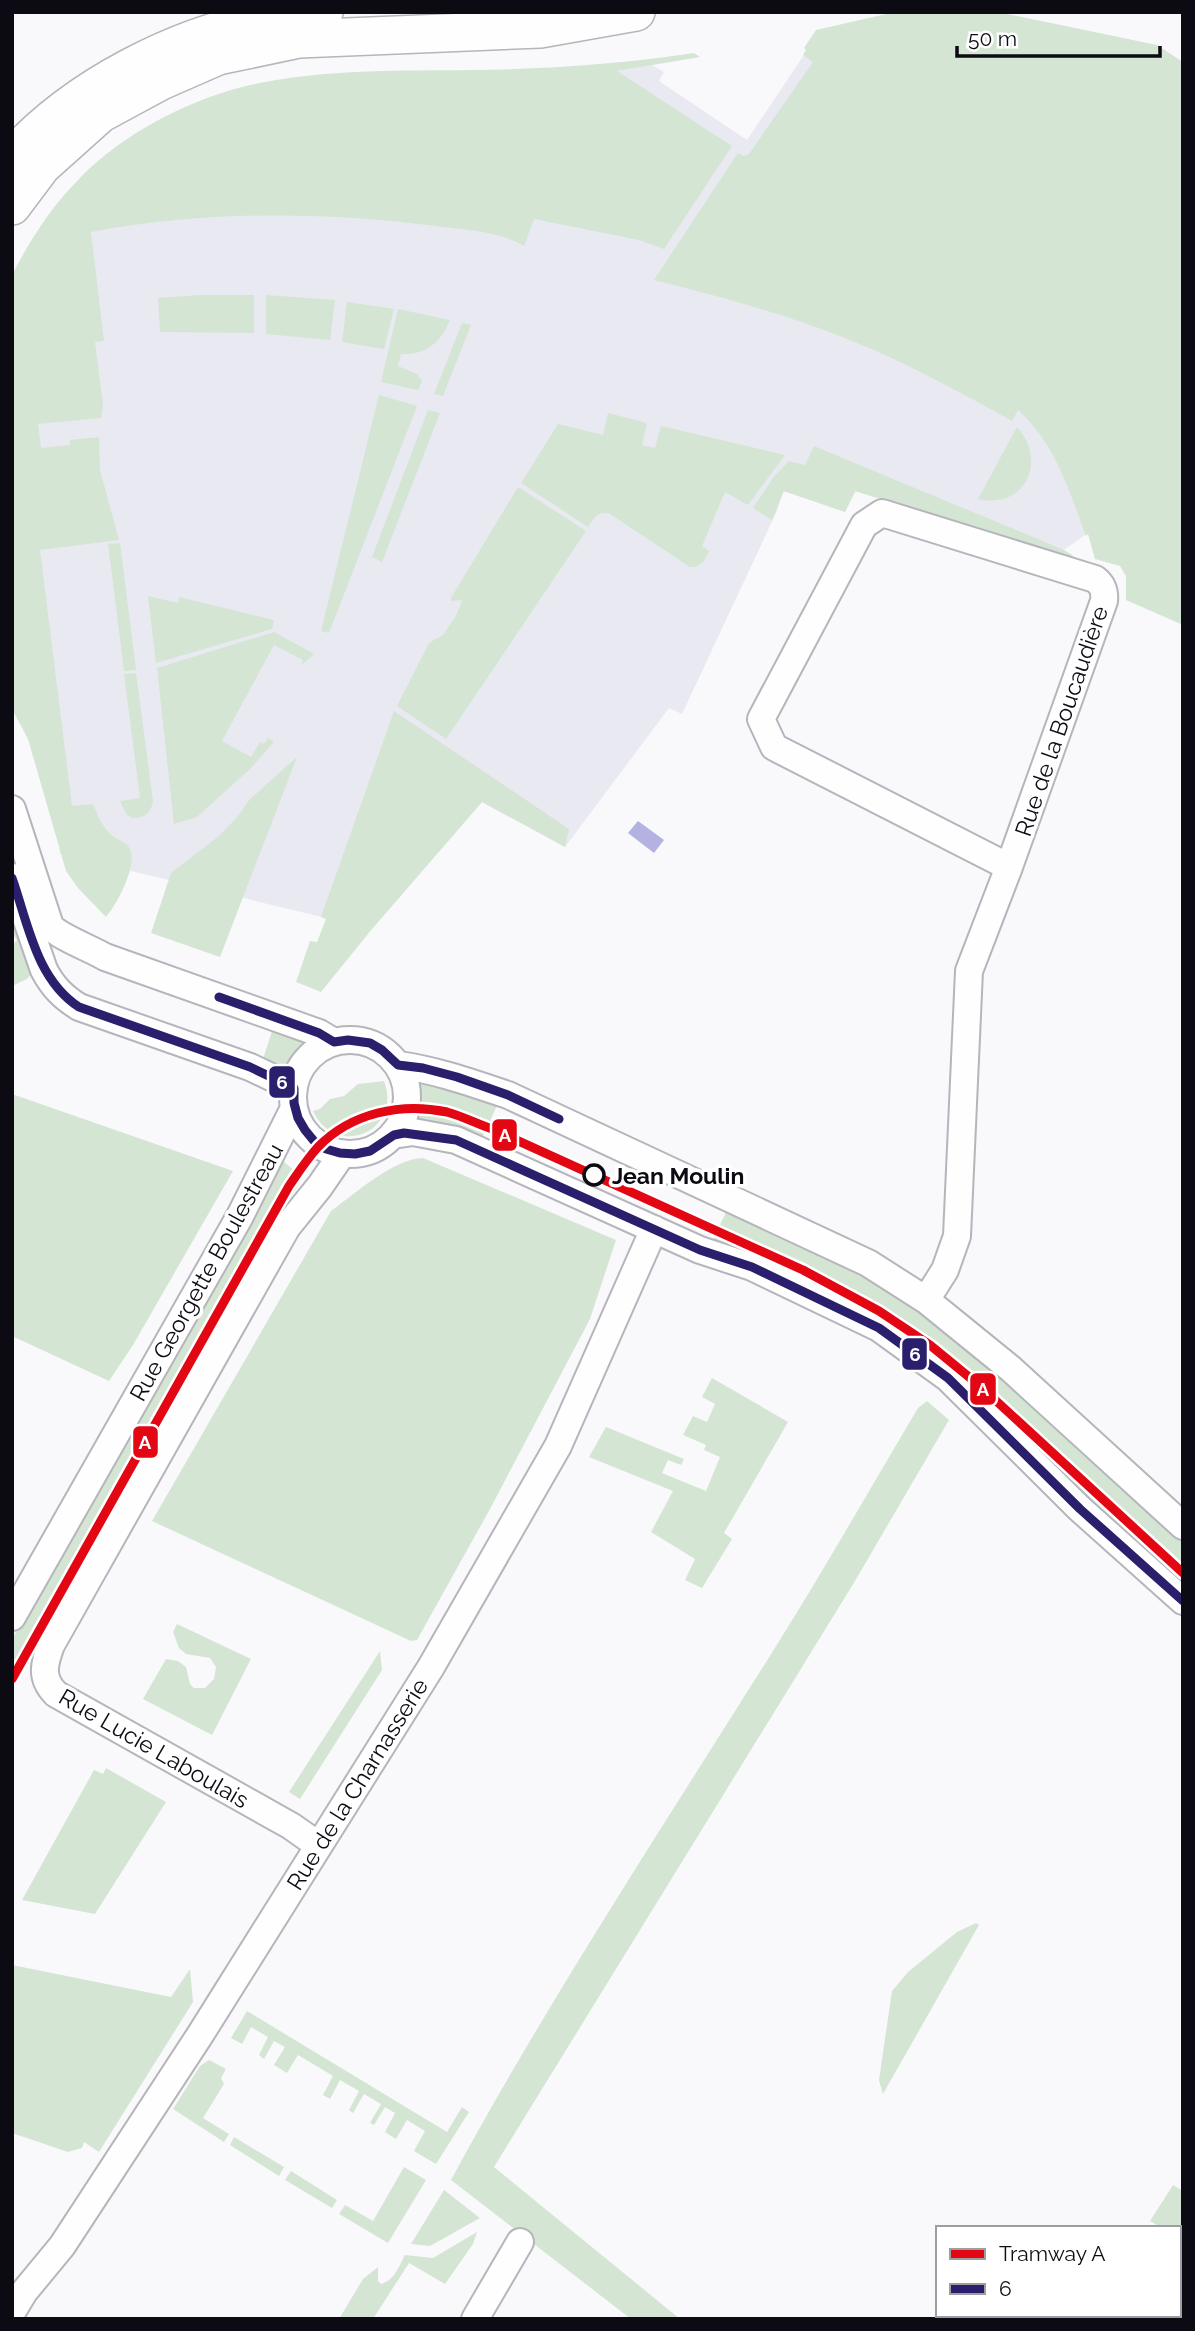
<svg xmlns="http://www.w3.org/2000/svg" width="1195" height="2331" viewBox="0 0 1195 2331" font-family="Raleway,sans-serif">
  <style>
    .built { fill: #e9e9f1 }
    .green { fill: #d4e5d4 }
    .water { fill: #b3b2e1 }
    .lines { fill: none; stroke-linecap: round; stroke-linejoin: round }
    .street-casing { stroke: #b5b5bb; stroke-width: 30 }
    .secondary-casing { stroke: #b5b5bb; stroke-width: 40 }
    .street { stroke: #fefeff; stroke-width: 26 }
    .secondary { stroke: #fefeff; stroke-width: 37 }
    .bus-1-casing { stroke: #fff; stroke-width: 14 }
    .bus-1 { stroke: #291f6c; stroke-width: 9 }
    .tram-1-casing { stroke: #fff; stroke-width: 14 }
    .tram-1 { stroke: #e30613; stroke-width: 9 }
    .stop-dot { fill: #fff; stroke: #0c0b13; stroke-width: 3.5 }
    .labels { text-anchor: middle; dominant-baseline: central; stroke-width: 7; stroke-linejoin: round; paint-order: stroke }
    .street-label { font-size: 23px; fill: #0c0b13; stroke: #fff }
    .stop-label { font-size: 23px; font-weight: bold; fill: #0c0b13; stroke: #fff; text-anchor: start }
    .line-badge { stroke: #fff; stroke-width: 2.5 }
    .badge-label { font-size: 19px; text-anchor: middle; font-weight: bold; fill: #fff }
  </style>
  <rect width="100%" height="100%" fill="#f9f9fc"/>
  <path class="built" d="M 948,12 L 1088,533 L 1055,556 L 856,491 L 845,512 L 783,491 L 777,511 L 682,714 L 669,708 L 565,847 L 482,802 L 372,929 L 60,854 L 12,309 L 68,219 L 580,77 L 652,65 L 664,72 L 659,81 L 747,140 L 806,52 Z"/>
  <path class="green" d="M 895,12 L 998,12 L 1157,45 L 1183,62 L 1183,625 L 1126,600 L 1126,576 L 1120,566 L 1095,559 L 1088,534 L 1086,536 C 1069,490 1055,443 1018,410 L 1012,421 C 965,395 918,369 869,348 C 799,318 727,298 654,280 L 738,153 L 744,156 L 749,154 L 813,62 L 803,55 L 806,50 L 804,48 L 816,30 Z
    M 694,53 L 700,57 L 617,71 L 732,146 L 664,249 L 639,240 L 534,219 L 524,246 C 499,231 465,230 436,226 C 322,211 204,211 91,232 L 104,341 L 95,342 L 103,405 L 101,418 L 38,424 L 41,448 L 70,445 L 70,440 L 99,437 L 100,470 L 119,540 L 40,550 L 72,806 L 93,804 C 98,816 103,829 114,837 C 118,840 125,842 128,846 C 141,860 117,905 106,917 L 78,888 L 66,871 L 28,739 L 12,709 L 12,275 C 30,240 51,207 79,179 C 126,130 199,94 265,82 C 333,69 403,71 472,70 C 546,69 621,64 694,53 Z
    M 200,295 L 254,295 L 254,333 L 160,332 L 158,298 Z
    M 266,295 L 335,300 L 330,340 L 266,334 Z
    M 347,302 L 394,309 L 384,349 L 342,342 Z
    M 398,309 L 450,320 C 440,343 427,355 401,354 L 398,366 L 417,374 L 422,381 L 418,390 L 381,382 Z
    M 462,323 L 471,325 L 443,396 L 434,394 Z
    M 379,395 L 417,406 L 329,633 L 321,631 Z
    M 428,410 L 440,413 L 382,562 L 372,557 Z
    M 608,413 L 647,423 L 642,445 L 655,448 L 661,426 L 785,455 L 748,505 L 725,492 L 702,546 L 709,551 L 704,561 L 696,567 L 690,567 L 610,514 C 598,510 594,518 588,527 L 521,483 L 558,424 L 603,435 Z
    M 1017,427 C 1048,461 1025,510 978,499 Z
    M 814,446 L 1064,550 L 1072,555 L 1076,561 L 855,491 L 845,512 L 784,491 L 772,520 L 753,508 L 773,478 L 789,461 L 805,465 Z
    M 518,487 L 586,531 L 446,739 L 397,706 L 429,643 L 443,635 C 450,624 459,614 462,600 L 451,601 L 451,598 Z
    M 120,543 L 136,670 L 124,671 L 108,544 Z
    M 148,596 L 178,603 L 179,597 L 274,620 L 272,629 L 156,663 Z
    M 274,632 L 314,654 L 302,665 L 303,660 L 274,645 L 222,741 L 251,757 L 260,742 L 264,744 L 268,738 L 274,742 L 251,768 L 197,817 L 174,824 L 157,668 Z
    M 136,673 L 153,801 C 151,813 145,818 133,818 L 127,815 L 120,801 L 140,798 L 124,674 Z
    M 394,711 L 569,829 L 565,847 L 482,802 L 372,929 L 321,992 L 296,982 L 310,941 L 317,942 L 326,919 L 321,917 Z
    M 297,757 L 220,957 L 151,933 L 171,873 L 219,836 L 238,816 L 250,799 Z
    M 12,919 L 15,919 L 32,973 L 27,979 L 12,986 L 12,945 L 17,940 L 12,933 Z
    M 274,1025 L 312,1039 L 300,1049 L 285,1070 L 262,1062 Z
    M 418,1078 L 499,1101 L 481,1141 L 417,1121 L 421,1101 Z
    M 384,1081 C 403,1131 336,1160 313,1111 L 320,1109 L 330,1099 L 344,1096 L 358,1084 Z
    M 12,1094 L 233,1171 L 133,1345 L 109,1381 L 12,1336 Z
    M 423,1158 L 616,1240 L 590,1319 L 490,1509 L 417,1640 L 411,1641 L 152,1521 L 331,1211 C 356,1193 393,1159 423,1158 Z
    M 282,1160 L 303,1178 L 276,1221 L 18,1681 L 12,1678 L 12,1639 Z
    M 727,1210 L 831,1257 L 903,1296 L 1005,1375 L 1183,1539 L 1183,1585 L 1029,1444 L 1032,1440 L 1026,1436 L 1024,1439 L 828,1292 L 713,1240 Z
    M 712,1378 L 788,1422 L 724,1533 L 732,1539 L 702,1588 L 685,1580 L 695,1559 L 651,1532 L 673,1491 L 589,1457 L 606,1427 L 684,1459 L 681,1465 L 668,1460 L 662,1473 L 706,1491 L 720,1457 L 704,1450 L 706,1445 L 683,1435 L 693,1416 L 707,1422 L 715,1404 L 702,1397 Z
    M 927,1401 L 949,1420 L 855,1581 L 494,2167 L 680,2319 L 631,2319 L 451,2180 C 548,2001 660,1831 768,1659 C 820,1577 868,1492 918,1408 Z
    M 177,1624 L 251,1659 L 212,1735 L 143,1699 L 166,1659 L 178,1661 L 186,1667 L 190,1684 L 194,1688 L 205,1688 L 214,1679 L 216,1667 L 210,1658 L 186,1654 L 179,1648 L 173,1632 Z
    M 380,1651 L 382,1670 L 300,1799 L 289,1792 Z
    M 106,1768 L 166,1802 L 95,1914 L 22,1900 L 94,1770 L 103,1774 Z
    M 976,1923 L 979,1925 L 883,2094 L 879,2080 L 892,1991 L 908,1972 L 957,1932 Z
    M 12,1965 L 171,1997 L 190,1969 L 193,2002 L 99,2152 L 84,2142 L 82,2148 L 68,2152 L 12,2133 Z
    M 247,2011 L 447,2132 L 462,2107 L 469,2112 L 436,2164 L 414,2151 L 425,2131 L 407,2120 L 396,2139 L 385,2132 L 395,2113 L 385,2107 L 374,2125 L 370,2123 L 381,2104 L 364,2094 L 353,2113 L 349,2110 L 359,2091 L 340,2080 L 330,2099 L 323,2095 L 333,2076 L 298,2055 L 287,2073 L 274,2065 L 285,2047 L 274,2041 L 264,2059 L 259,2055 L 268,2037 L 251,2027 L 242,2044 L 231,2038 Z
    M 209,2060 L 226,2069 L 221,2078 L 224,2084 L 203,2118 L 229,2134 L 224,2142 L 173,2109 L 200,2066 Z
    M 234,2137 L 284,2167 L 279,2176 L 230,2145 Z
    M 404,2167 L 426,2180 L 388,2243 L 339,2214 L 345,2205 L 373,2221 Z
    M 291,2171 L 337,2200 L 332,2208 L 285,2180 Z
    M 1173,2185 L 1183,2191 L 1183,2241 L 1179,2238 L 1179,2228 L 1162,2228 L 1150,2221 Z
    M 444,2190 L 480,2218 L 430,2246 L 411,2244 Z
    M 477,2232 L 473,2244 L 445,2284 L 409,2263 L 373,2319 L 339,2319 L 363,2279 L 378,2267 L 378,2281 L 381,2284 C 394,2281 399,2266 405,2255 L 433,2258 Z"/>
  <path class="water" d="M 638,821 L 664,840 L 654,853 L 628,833 Z"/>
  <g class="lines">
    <g class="street-casing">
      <path id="street" d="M 12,809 L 50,926 C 59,937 90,948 105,957 L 319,1033 L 334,1042
        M 12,877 L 44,970 C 53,987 63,997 79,1007 L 250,1067 L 294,1088
        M293 1097a57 57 0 1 1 114 0a57 57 0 1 1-114 0Z
        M 398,1065 C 436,1070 472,1083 508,1095 L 868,1263 L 926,1300 L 1011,1369 L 1183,1526
        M 393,1135 L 413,1132 L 456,1140 L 700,1250 L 752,1267 L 879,1328 L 948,1378 L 1080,1509 L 1183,1601
        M 926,1300 L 945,1270 L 957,1236 L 969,971 L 1009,867 L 1104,601 C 1105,591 1103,585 1095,579 L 882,513 L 864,525 L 761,719 L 774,747 L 1009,867
        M 12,1617 L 240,1216 L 294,1108
        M 318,1845 L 291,1826 L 56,1694 C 40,1678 44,1664 51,1645 L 287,1227 L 320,1186 L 342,1154
        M 12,2312 L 24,2292 L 62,2246 L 200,2035 L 431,1667 L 558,1446 L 654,1229
        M 475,2319 L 520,2242"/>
    </g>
    <g class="secondary-casing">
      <path id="secondary" d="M 12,157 C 75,87 178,34 271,18 C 288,15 306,14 324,12
        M 12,206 L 42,166 L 100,114 L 161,81 L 218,56 L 299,39 L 540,29 L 636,12"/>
    </g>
    <use href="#street" class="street"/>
    <use href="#secondary" class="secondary"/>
    <g class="bus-1-casing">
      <path id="bus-1" d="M 12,878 C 28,923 36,979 79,1007 L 250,1067 L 294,1088 L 294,1103 L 298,1118 L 305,1130 L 314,1141 L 326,1149 L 340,1153 L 355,1154 L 370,1151 L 394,1135 L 404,1133 L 456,1140 L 700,1250 L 752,1267 L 879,1328 L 948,1378 L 1080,1509 L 1183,1601
        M 219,997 L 319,1033 L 334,1042 L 348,1040 L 370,1043 L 382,1050 L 398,1065 L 423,1068 L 457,1077 L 508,1095 L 559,1119"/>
    </g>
    <use href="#bus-1" class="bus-1"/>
    <g class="tram-1-casing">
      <path id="tram-1" d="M 12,1679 L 289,1186 C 298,1173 307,1159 318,1147 C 351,1113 401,1102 447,1112 C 462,1116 477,1124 492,1129 L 803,1270 L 879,1311 L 930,1345 L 980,1386 L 1183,1573"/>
    </g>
    <use href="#tram-1" class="tram-1"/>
  </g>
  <circle class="stop-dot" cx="594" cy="1175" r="10"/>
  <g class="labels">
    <g class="street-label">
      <text transform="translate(1061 721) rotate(-71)">Rue de la Boucaudière</text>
      <text transform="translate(206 1272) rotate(-61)">Rue Georgette Boulestreau</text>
      <text transform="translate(154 1748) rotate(30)">Rue Lucie Laboulais</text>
      <text transform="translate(357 1784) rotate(-58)">Rue de la Charnasserie</text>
    </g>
    <g class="stop-label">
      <text x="612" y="1175">Jean Moulin</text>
    </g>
  </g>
  <g class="line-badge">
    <rect x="268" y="1065" width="28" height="34" rx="7" fill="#291f6c"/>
    <rect x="491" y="1118" width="27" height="34" rx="7" fill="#e30613"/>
    <rect x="901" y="1337" width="27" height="34" rx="7" fill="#291f6c"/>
    <rect x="969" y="1372" width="28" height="34" rx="7" fill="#e30613"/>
    <rect x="132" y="1425" width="27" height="34" rx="7" fill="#e30613"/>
  </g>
  <g class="badge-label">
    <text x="282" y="1089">6</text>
    <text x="505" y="1142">A</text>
    <text x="915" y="1361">6</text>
    <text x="983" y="1396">A</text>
    <text x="145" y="1449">A</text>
  </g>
  <rect width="1195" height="2331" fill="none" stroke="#0c0b13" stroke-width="28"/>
  <rect x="936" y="2226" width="245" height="91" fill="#ffffff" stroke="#9e9da1" stroke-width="2"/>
  <rect x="950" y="2249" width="35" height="10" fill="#e30613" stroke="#9e9da1" stroke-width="2"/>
  <text x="999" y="2261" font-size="21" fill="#0c0b13">Tramway A</text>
  <rect x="950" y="2284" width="35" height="10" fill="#291f6c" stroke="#9e9da1" stroke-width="2"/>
  <text x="999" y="2296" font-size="21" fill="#0c0b13">6</text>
  <path d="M957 46v10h203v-10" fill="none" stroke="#0c0b13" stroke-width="3.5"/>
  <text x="968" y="46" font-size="21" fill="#0c0b13" stroke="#ffffff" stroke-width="5" paint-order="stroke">50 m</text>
</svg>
